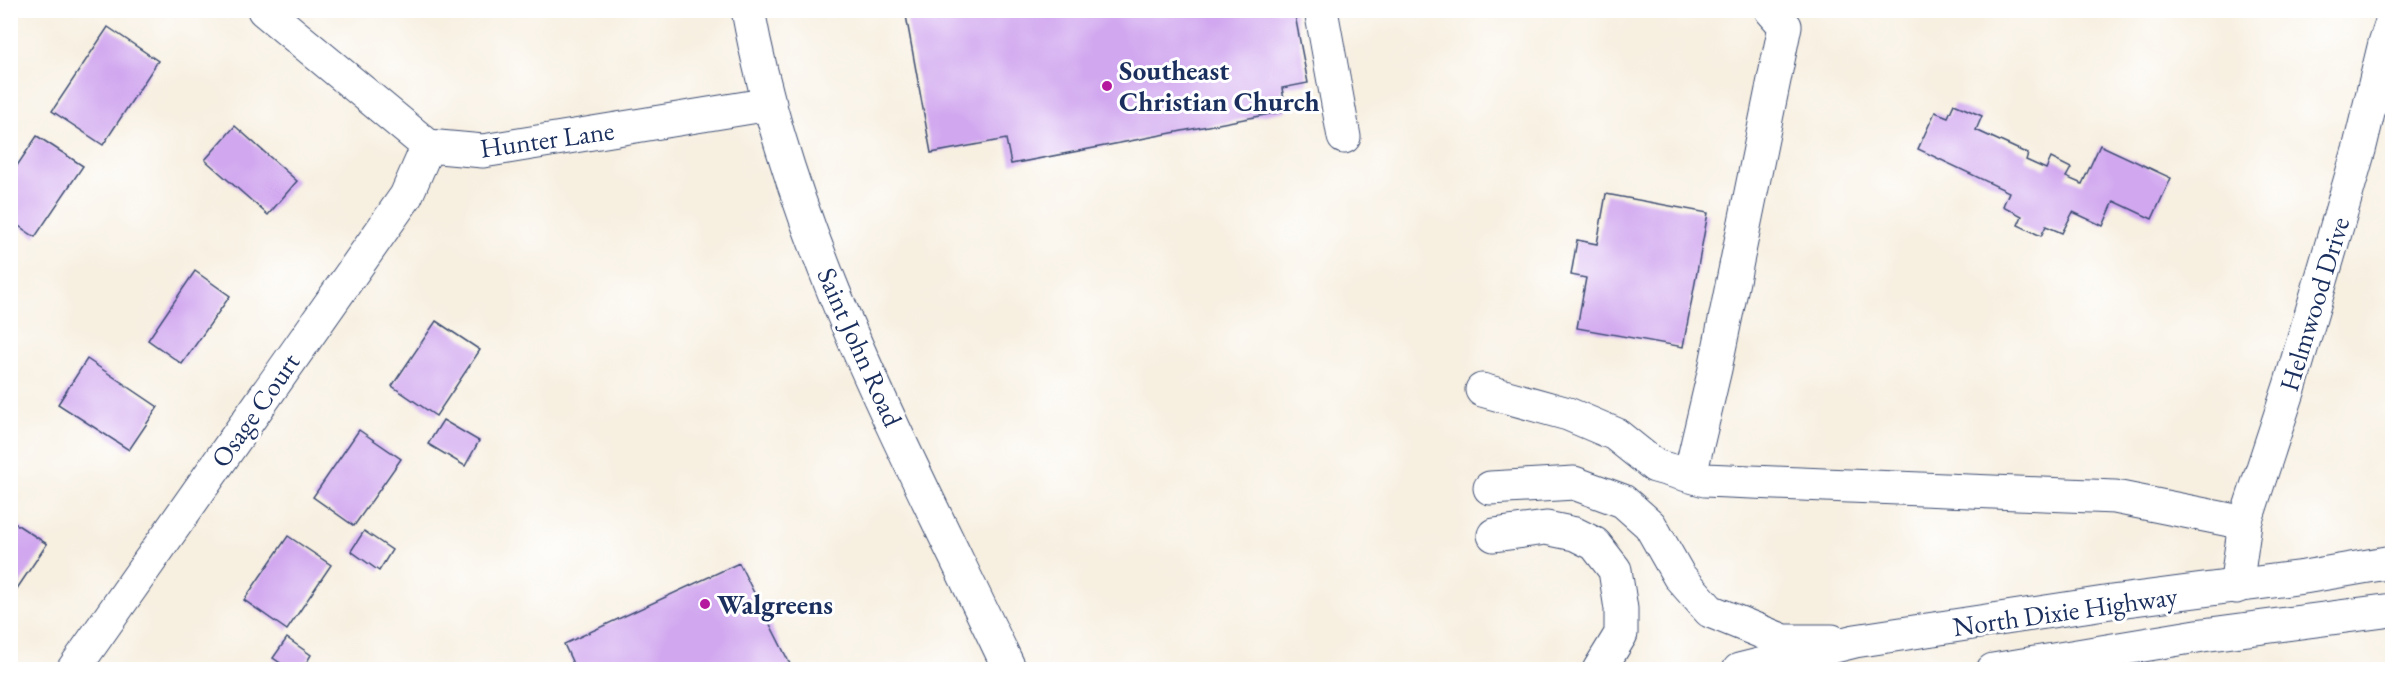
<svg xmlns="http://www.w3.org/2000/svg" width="2403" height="680" viewBox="0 0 2403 680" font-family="'EB Garamond',serif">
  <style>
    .building { fill: #d1a8ef }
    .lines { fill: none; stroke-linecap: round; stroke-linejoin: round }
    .minor-casing { stroke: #3c4c72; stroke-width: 35 }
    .major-casing { stroke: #3c4c72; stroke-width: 35 }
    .minor { stroke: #fff; stroke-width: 33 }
    .major { stroke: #fff; stroke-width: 33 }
    .poi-dot { fill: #b5179e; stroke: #fff; stroke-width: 2 }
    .labels { text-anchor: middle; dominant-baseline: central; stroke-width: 6; stroke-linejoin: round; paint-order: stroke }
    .poi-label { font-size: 27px; font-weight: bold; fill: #1b2f5e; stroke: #fff; text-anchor: start }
    .street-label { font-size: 27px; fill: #1b2f5e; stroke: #fff }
  </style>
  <rect width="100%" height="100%" fill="#fff"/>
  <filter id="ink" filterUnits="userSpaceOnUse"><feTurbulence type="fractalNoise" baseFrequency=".0167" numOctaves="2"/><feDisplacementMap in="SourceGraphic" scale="12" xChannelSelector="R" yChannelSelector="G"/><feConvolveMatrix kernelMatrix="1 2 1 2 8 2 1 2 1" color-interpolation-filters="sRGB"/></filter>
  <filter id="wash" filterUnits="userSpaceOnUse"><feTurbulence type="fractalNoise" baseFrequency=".008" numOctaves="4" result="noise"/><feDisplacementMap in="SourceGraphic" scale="24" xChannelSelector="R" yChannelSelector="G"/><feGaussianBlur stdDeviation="1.35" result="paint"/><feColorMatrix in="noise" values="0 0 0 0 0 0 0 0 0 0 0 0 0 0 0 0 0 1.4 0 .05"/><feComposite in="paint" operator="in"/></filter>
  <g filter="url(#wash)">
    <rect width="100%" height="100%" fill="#f7efe0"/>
    <g id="blocks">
      <path class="building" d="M 905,10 L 1294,10 L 1308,83 L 1282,88 L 1286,111 L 1011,164 L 1006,139 L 931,153 Z
        M 108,27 L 158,61 L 103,145 L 52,111 Z
        M 1954,104 L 1982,116 L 1976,130 L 2028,154 L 2026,160 L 2046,169 L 2051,158 L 2071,168 L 2066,177 L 2082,184 L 2100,145 L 2171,178 L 2152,219 L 2114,201 L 2103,226 L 2073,212 L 2062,233 L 2046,226 L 2041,236 L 2018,225 L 2022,216 L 2003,206 L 2009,192 L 1918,149 L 1935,112 L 1948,117 Z
        M 235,126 L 297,181 L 268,215 L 205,160 Z
        M 37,136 L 83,166 L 35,237 L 10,220 L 10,176 Z
        M 1606,194 L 1708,213 L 1683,347 L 1577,328 L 1586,278 L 1571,275 L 1577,240 L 1597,244 Z
        M 195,271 L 230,296 L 182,364 L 148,340 Z
        M 436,321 L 480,350 L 436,416 L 392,386 Z
        M 87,359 L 158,407 L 129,450 L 58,404 Z
        M 443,420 L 479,441 L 465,466 L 428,444 Z
        M 359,430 L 401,459 L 354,526 L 313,497 Z
        M 10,520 L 47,544 L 10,599 Z
        M 364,531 L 392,550 L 379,571 L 351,551 Z
        M 288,536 L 331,565 L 287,630 L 244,600 Z
        M 739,563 L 793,670 L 576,670 L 564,644 Z
        M 287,638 L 311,655 L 302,670 L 291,670 L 273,658 Z"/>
    </g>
  </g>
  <g filter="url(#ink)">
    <use href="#blocks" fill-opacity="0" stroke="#3c4c72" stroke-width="1.5"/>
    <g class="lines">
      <g class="minor-casing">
        <path id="minor" d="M 264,10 L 428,146 L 483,151 L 770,104
          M 748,10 C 790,241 910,459 1010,670
          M 1321,10 L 1344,137
          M 1482,390 L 1568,414 L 1615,434 L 1655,466 L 1705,480 L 2115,497 L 2245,523
          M 1690,475 L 1715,369 L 1785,26 L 1771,10
          M 1490,488 L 1574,483 L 1623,501 L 1650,525 L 1679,576 L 1710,611 L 1784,641 L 1832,641
          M 1494,535 L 1546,528 L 1575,534 L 1595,544 L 1615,570 L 1621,609 L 1621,634 L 1599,670
          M 2236,587 L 2245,523 L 2290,386 L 2328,257 L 2359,150 L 2385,43 L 2392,22
          M 73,670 L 406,196 L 428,146"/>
      </g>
      <g class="major-casing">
        <path id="major" d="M 1739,670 L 1855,641 L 2111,602 L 2304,577 L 2392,562
          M 1993,670 L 2203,635 L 2392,610"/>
      </g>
      <use href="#minor" class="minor"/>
      <use href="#major" class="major"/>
    </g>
  </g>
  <g class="poi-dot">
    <circle cx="1107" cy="86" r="6"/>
    <circle cx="705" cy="604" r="6"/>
  </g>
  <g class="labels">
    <g class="poi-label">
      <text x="1119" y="70">Southeast<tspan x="1119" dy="31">Christian Church</tspan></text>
      <text x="717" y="604">Walgreens</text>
    </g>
    <g class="street-label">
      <text transform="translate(547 139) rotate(-8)">Hunter Lane</text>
      <text transform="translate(2314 304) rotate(-73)">Helmwood Drive</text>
      <text transform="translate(860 347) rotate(66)">Saint John Road</text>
      <text transform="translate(255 410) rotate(-55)">Osage Court</text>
      <text transform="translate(2065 611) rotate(-8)">North Dixie Highway</text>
    </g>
  </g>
  <rect width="2403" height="680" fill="none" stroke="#fff" stroke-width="36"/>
</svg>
